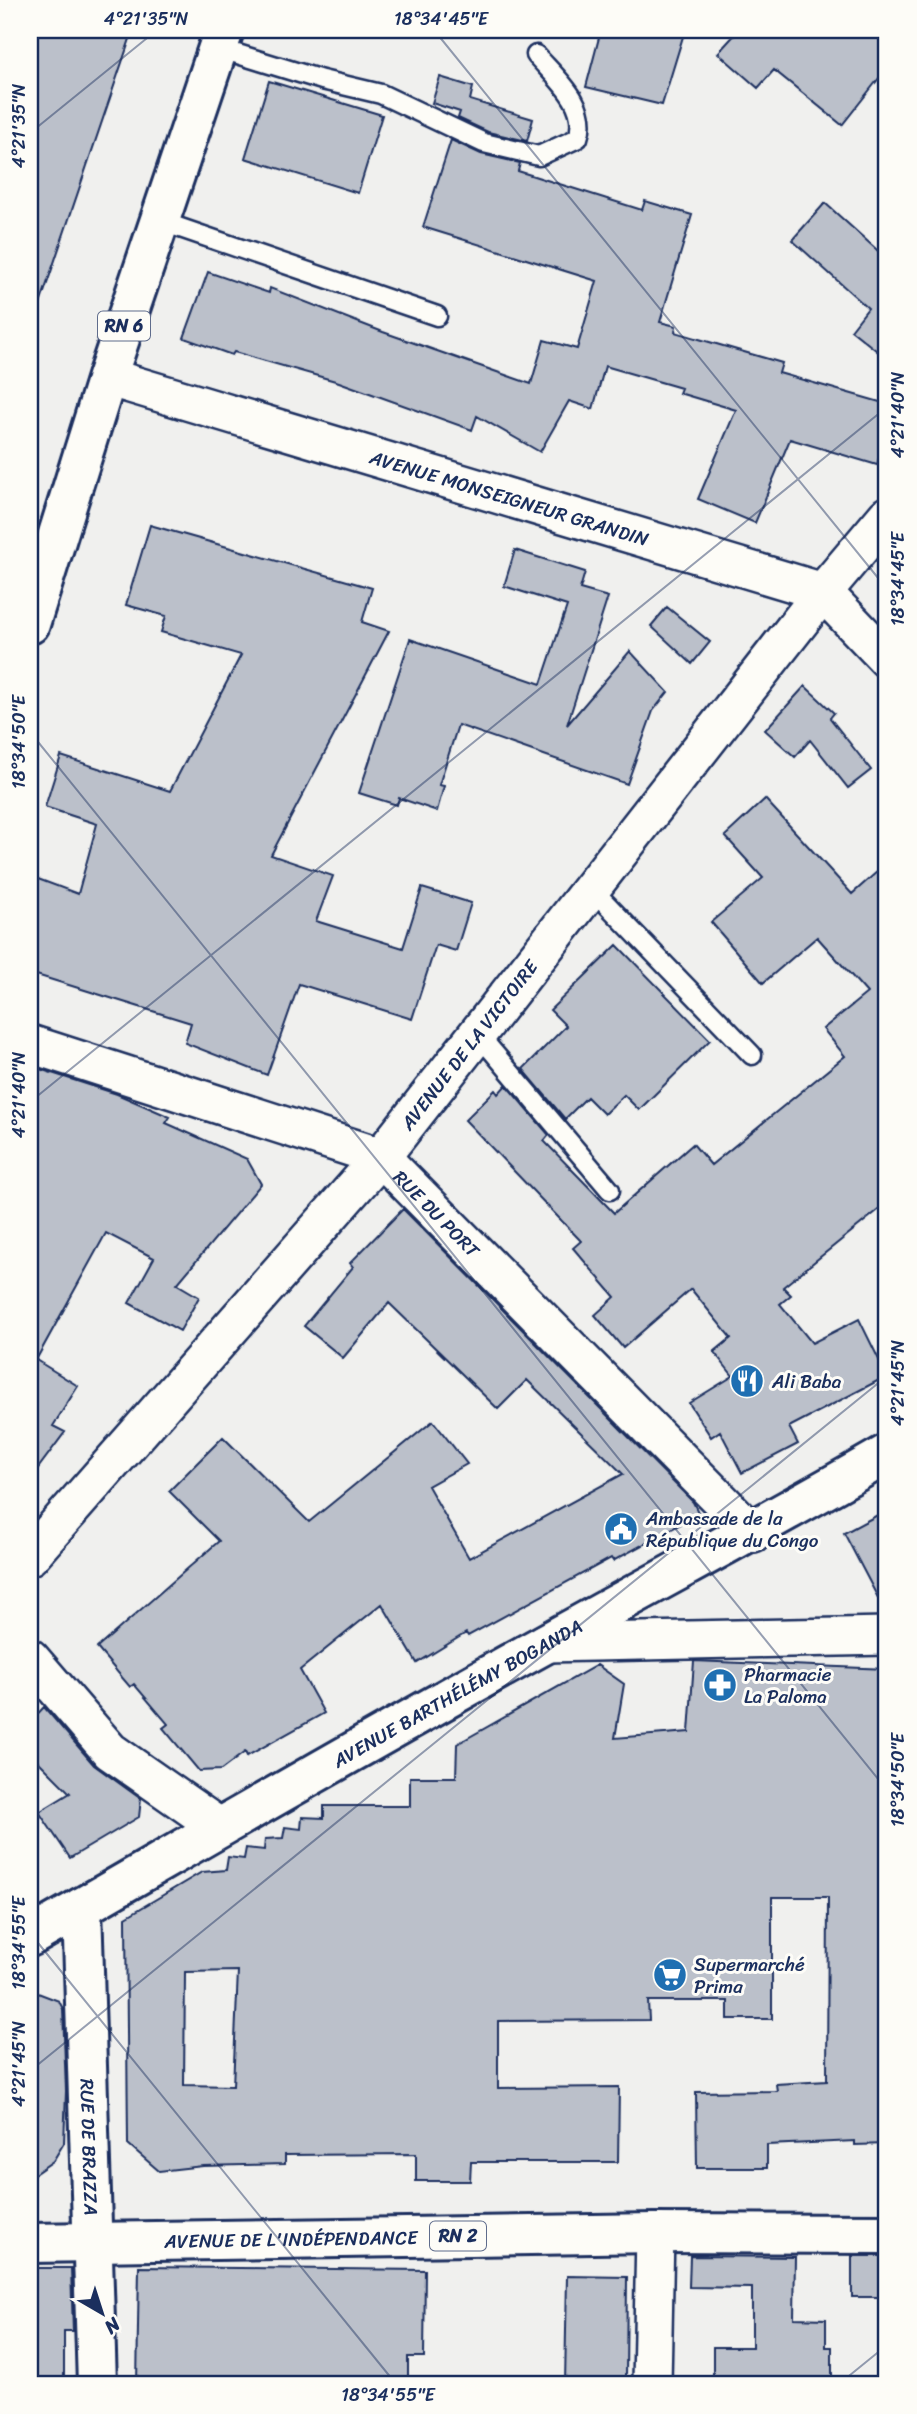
<svg xmlns="http://www.w3.org/2000/svg" width="917" height="2414" viewBox="0 0 917 2414" font-family="Sriracha,sans-serif">
  <style>
    .building { fill: #bbc0ca; stroke: #1b2f5e; stroke-width: 2; fill-rule: evenodd }
    .lines { fill: none; stroke-linecap: round; stroke-linejoin: round }
    .service-casing { stroke: #1b2f5e; stroke-width: 23 }
    .minor-casing { stroke: #1b2f5e; stroke-width: 42 }
    .tertiary-casing { stroke: #1b2f5e; stroke-width: 44 }
    .primary-casing { stroke: #1b2f5e; stroke-width: 44 }
    .service { stroke: #fdfcf7; stroke-width: 18 }
    .minor { stroke: #fdfcf7; stroke-width: 37 }
    .tertiary { stroke: #fdfcf7; stroke-width: 38 }
    .primary { stroke: #fdfcf7; stroke-width: 38 }
    .ticks { fill: none; stroke: #1b2f5e; stroke-width: 2; stroke-opacity: 0.45 }
    .labels { text-anchor: middle; dominant-baseline: central; stroke-width: 6; stroke-linejoin: round; paint-order: stroke }
    .shield { fill: #fdfcf7; stroke: #5f6c8c; stroke-width: 2 }
    .shield-label { font-size: 18px; font-weight: bold; fill: #1b2f5e }
    .street-label { font-size: 19px; fill: #1b2f5e; stroke: #fdfcf7 }
    .poi-label { font-size: 19px; fill: #1b2f5e; stroke: #fdfcf7; text-anchor: start }
    .neatline { fill: none; stroke: #1b2f5e; stroke-width: 2.5 }
    .ticks-label { font-size: 18px; text-anchor: middle; fill: #1b2f5e }
  </style>
  <rect width="100%" height="100%" fill="#f0f0ee"/>
  <filter id="ink" filterUnits="userSpaceOnUse"><feTurbulence type="fractalNoise" baseFrequency=".0143" numOctaves="2"/><feDisplacementMap in="SourceGraphic" scale="14" xChannelSelector="R" yChannelSelector="G"/><feConvolveMatrix kernelMatrix="1 2 1 2 8 2 1 2 1" color-interpolation-filters="sRGB"/></filter>
  <g filter="url(#ink)">
    <path class="building" d="M 30,30 L 133,30 L 34,322 L 30,322 Z
      M 601,30 L 685,30 L 662,105 L 586,87 Z
      M 739,30 L 887,30 L 887,68 L 842,125 L 774,70 L 758,88 L 718,53 Z
      M 440,77 L 473,87 L 470,100 L 533,119 L 527,141 L 488,132 L 458,118 L 460,112 L 432,103 Z
      M 269,81 L 382,115 L 358,193 L 245,158 Z
      M 451,140 L 481,154 L 520,163 L 518,171 L 642,210 L 645,201 L 692,215 L 660,322 L 676,326 L 675,332 L 782,363 L 779,373 L 887,404 L 887,430 L 877,465 L 790,439 L 755,523 L 698,499 L 736,410 L 679,393 L 681,388 L 605,366 L 593,409 L 569,401 L 540,452 L 477,416 L 472,430 L 339,382 L 234,352 L 232,355 L 184,338 L 208,272 L 269,293 L 270,288 L 383,332 L 531,384 L 544,340 L 577,349 L 597,281 L 423,227 Z
      M 825,203 L 887,259 L 887,359 L 851,330 L 868,308 L 792,240 Z
      M 150,525 L 372,588 L 362,622 L 389,631 L 271,855 L 333,876 L 316,921 L 403,948 L 422,888 L 471,903 L 456,951 L 436,945 L 412,1019 L 299,984 L 267,1075 L 185,1043 L 191,1023 L 30,973 L 30,876 L 78,894 L 97,824 L 45,807 L 61,756 L 170,791 L 241,655 L 161,632 L 166,616 L 126,605 Z
      M 515,550 L 585,572 L 580,589 L 608,597 L 567,725 L 630,651 L 668,692 L 653,711 L 627,784 L 458,725 L 439,785 L 444,786 L 437,811 L 399,798 L 397,805 L 359,793 L 410,639 L 541,684 L 567,606 L 504,586 Z
      M 667,607 L 710,642 L 692,664 L 651,626 Z
      M 805,686 L 834,713 L 830,718 L 871,770 L 848,788 L 810,740 L 795,757 L 765,730 Z
      M 765,799 L 852,894 L 887,863 L 887,1203 L 783,1287 L 791,1295 L 780,1304 L 812,1343 L 859,1319 L 887,1376 L 789,1427 L 798,1444 L 742,1473 L 720,1431 L 711,1437 L 689,1403 L 733,1376 L 714,1352 L 731,1338 L 691,1289 L 623,1348 L 595,1315 L 615,1297 L 573,1248 L 581,1241 L 465,1120 L 495,1090 L 498,1094 L 506,1085 L 549,1135 L 544,1141 L 614,1213 L 693,1144 L 711,1165 L 845,1056 L 823,1029 L 867,993 L 817,937 L 763,983 L 711,922 L 763,878 L 725,836 Z
      M 617,945 L 710,1040 L 639,1110 L 624,1095 L 604,1114 L 587,1097 L 565,1119 L 523,1069 L 566,1026 L 550,1010 Z
      M 30,1066 L 117,1094 L 170,1117 L 166,1123 L 247,1159 L 261,1184 L 177,1284 L 199,1297 L 180,1331 L 129,1303 L 154,1258 L 106,1233 L 36,1360 L 78,1386 L 53,1426 L 65,1432 L 30,1479 Z
      M 403,1209 L 693,1502 L 699,1514 L 613,1561 L 611,1558 L 468,1636 L 466,1633 L 417,1663 L 382,1604 L 300,1670 L 324,1713 L 247,1756 L 245,1752 L 221,1770 L 199,1771 L 163,1728 L 168,1724 L 134,1684 L 130,1687 L 97,1648 L 219,1541 L 169,1491 L 223,1437 L 309,1522 L 433,1421 L 467,1464 L 428,1486 L 469,1558 L 623,1474 L 527,1380 L 498,1409 L 389,1303 L 343,1358 L 304,1326 L 353,1267 L 350,1263 Z
      M 887,1510 L 887,1615 L 844,1533 Z
      M 694,1661 L 887,1669 L 887,2144 L 855,2145 L 855,2141 L 767,2145 L 767,2168 L 697,2168 L 696,2092 L 777,2091 L 776,2084 L 827,2081 L 828,1897 L 772,1897 L 772,2019 L 728,2019 L 728,2001 L 648,2001 L 649,2020 L 498,2021 L 498,2088 L 619,2087 L 618,2162 L 471,2162 L 470,2181 L 416,2181 L 416,2154 L 285,2155 L 285,2164 L 203,2166 L 159,2171 L 128,2144 L 126,1917 L 202,1872 L 226,1870 L 228,1857 L 244,1859 L 246,1848 L 264,1850 L 265,1839 L 283,1838 L 285,1827 L 301,1829 L 302,1817 L 324,1818 L 324,1806 L 410,1806 L 410,1777 L 456,1777 L 457,1744 L 597,1665 L 624,1684 L 615,1738 L 689,1732 ZM 238,1971 L 233,2086 L 184,2085 L 185,1972 Z
      M 44,1707 L 94,1765 L 141,1799 L 139,1817 L 70,1858 L 39,1812 L 70,1793 L 30,1753 L 30,1722 Z
      M 30,1990 L 59,2001 L 63,2009 L 66,2091 L 64,2143 L 53,2161 L 30,2177 Z
      M 690,2256 L 795,2257 L 794,2318 L 826,2319 L 826,2347 L 832,2347 L 832,2384 L 713,2384 L 713,2347 L 752,2347 L 752,2288 L 689,2287 Z
      M 852,2256 L 884,2256 L 884,2297 L 852,2297 Z
      M 139,2267 L 425,2270 L 424,2357 L 408,2357 L 408,2384 L 137,2384 Z
      M 30,2268 L 71,2268 L 73,2331 L 64,2331 L 64,2384 L 30,2384 Z
      M 567,2276 L 627,2277 L 626,2377 L 621,2377 L 621,2384 L 565,2384 Z"/>
    <g class="lines">
      <g class="service-casing">
        <path id="service" d="M 218,48 L 322,80 L 381,94 L 484,143 L 539,156 L 578,138 C 590,105 556,78 536,55
          M 160,221 L 437,316
          M 591,888 L 752,1055
          M 477,1033 L 610,1190"/>
      </g>
      <g class="minor-casing">
        <g id="minor">
          <path id="s1" d="M 107,377 L 823,592 L 887,659"/>
          <path id="s2" d="M 30,1044 L 381,1157 L 753,1533"/>
          <path id="s3" d="M 30,1556 L 381,1157 L 823,592 L 887,516"/>
          <path d="M 546,1643 L 887,1636"/>
          <path d="M 30,1658 L 110,1751 L 219,1827"/>
          <path d="M 652,2384 L 655,2233"/>
        </g>
      </g>
      <g class="tertiary-casing">
        <g id="tertiary">
          <path id="s4" d="M 82,1907 L 97,2384"/>
        </g>
      </g>
      <g class="primary-casing">
        <g id="primary">
          <path d="M 30,624 L 107,377 L 224,30"/>
          <path id="s5" d="M 30,1937 C 201,1839 372,1739 545,1644 C 659,1580 774,1520 887,1454"/>
          <path id="s6" d="M 30,2243 L 655,2233 L 887,2234"/>
        </g>
      </g>
      <use href="#service" class="service"/>
      <use href="#minor" class="minor"/>
      <use href="#tertiary" class="tertiary"/>
      <use href="#primary" class="primary"/>
    </g>
  </g>
  <path class="ticks" d="M 434,30 L 887,589M 30,133 L 157,30M 30,732 L 887,1790M 30,1102 L 887,407M 30,1933 L 396,2384M 30,2071 L 887,1376M 839,2384 L 887,2345"/>
  <defs>
    <g id="restaurant-disc" transform="scale(1.75)"><circle r="9.5" fill="#1f6fb2" stroke="#fdfcf7"/><path d="M-5-6h1v4h1v-4h1v4h1v-4h1v5L-1.5 .5V6h-2V.5L-5-1ZM5-6V6H3V1.5H1.5Q1.5-4 5-6Z" fill="#fff"/></g>
    <g id="civic-disc" transform="scale(1.75)"><circle r="9.5" fill="#1f6fb2" stroke="#fdfcf7"/><path d="M-.6-6.5H3V-4.5H.6V-3L4-1V1h2V6H-6V1h2V-1L-.6-3ZM-1.2 2.5V6h2.4V2.5Z" fill="#fff"/></g>
    <g id="pharmacy-disc" transform="scale(1.75)"><circle r="9.5" fill="#1f6fb2" stroke="#fdfcf7"/><path d="M-2-6h4v4h4v4h-4v4h-4v-4h-4v-4h4Z" fill="#fff"/></g>
    <g id="supermarket-disc" transform="scale(1.75)"><circle r="9.5" fill="#1f6fb2" stroke="#fdfcf7"/><path d="M-6-5.5h2.5l.6 2H6L4.5 2H-2.5L-4.4-4H-6ZM-1.5 3.2a1.3 1.3 0 1 0 .1 0ZM3 3.2a1.3 1.3 0 1 0 .1 0Z" fill="#fff"/></g>
  </defs>
  <g fill-rule="evenodd">
    <use href="#restaurant-disc" x="747" y="1381"/>
    <use href="#civic-disc" x="621" y="1529"/>
    <use href="#pharmacy-disc" x="720" y="1685"/>
    <use href="#supermarket-disc" x="670" y="1975"/>
  </g>
  <g class="labels">
    <g class="shield">
      <rect x="98" y="311.5" width="52" height="29" rx="5"/>
      <rect x="430" y="2221.5" width="56" height="29" rx="5"/>
    </g>
    <g class="shield-label">
      <text x="124" y="326">RN 6</text>
      <text x="458" y="2236">RN 2</text>
    </g>
    <g class="street-label">
      <text stroke="none"><textPath href="#s1" startOffset="420">AVENUE MONSEIGNEUR GRANDIN</textPath></text>
      <text stroke="none"><textPath href="#s3" startOffset="674">AVENUE DE LA VICTOIRE</textPath></text>
      <text stroke="none"><textPath href="#s2" startOffset="448">RUE DU PORT</textPath></text>
      <text stroke="none"><textPath href="#s5" startOffset="492">AVENUE BARTHÉLÉMY BOGANDA</textPath></text>
      <text stroke="none"><textPath href="#s4" startOffset="240">RUE DE BRAZZA</textPath></text>
      <text stroke="none"><textPath href="#s6" startOffset="261">AVENUE DE L'INDÉPENDANCE</textPath></text>
    </g>
    <g class="poi-label">
      <text x="772" y="1381">Ali Baba</text>
      <text x="646" y="1518">Ambassade de la<tspan x="646" dy="22">République du Congo</tspan></text>
      <text x="744" y="1674">Pharmacie<tspan x="744" dy="22">La Paloma</tspan></text>
      <text x="694" y="1964">Supermarché<tspan x="694" dy="22">Prima</tspan></text>
    </g>
  </g>
  <rect width="917" height="2414" fill="none" stroke="#fdfcf7" stroke-width="77"/>
  <g transform="translate(102 2313) rotate(141)" stroke="#fdfcf7" stroke-width="5" paint-order="stroke">
  <path d="M0-5L12 26L0 18L-12 26Z" fill="#1b2f5e"/>
  <text y="-10" font-size="19" font-weight="bold" text-anchor="middle" fill="#1b2f5e">N</text>
  </g>
  <rect x="38" y="38" width="840" height="2338" class="neatline"/>
  <g class="ticks-label">
    <text x="146" y="25">4°21'35"N</text>
    <text x="441" y="25">18°34'45"E</text>
    <text transform="translate(19 126) rotate(-90)" y="6">4°21'35"N</text>
    <text transform="translate(898 415) rotate(-90)" y="6">4°21'40"N</text>
    <text transform="translate(898 579) rotate(-90)" y="6">18°34'45"E</text>
    <text transform="translate(19 742) rotate(-90)" y="6">18°34'50"E</text>
    <text transform="translate(19 1095) rotate(-90)" y="6">4°21'40"N</text>
    <text transform="translate(898 1383) rotate(-90)" y="6">4°21'45"N</text>
    <text transform="translate(898 1780) rotate(-90)" y="6">18°34'50"E</text>
    <text transform="translate(19 1943) rotate(-90)" y="6">18°34'55"E</text>
    <text transform="translate(19 2064) rotate(-90)" y="6">4°21'45"N</text>
    <text x="388" y="2401">18°34'55"E</text>
  </g>
</svg>
